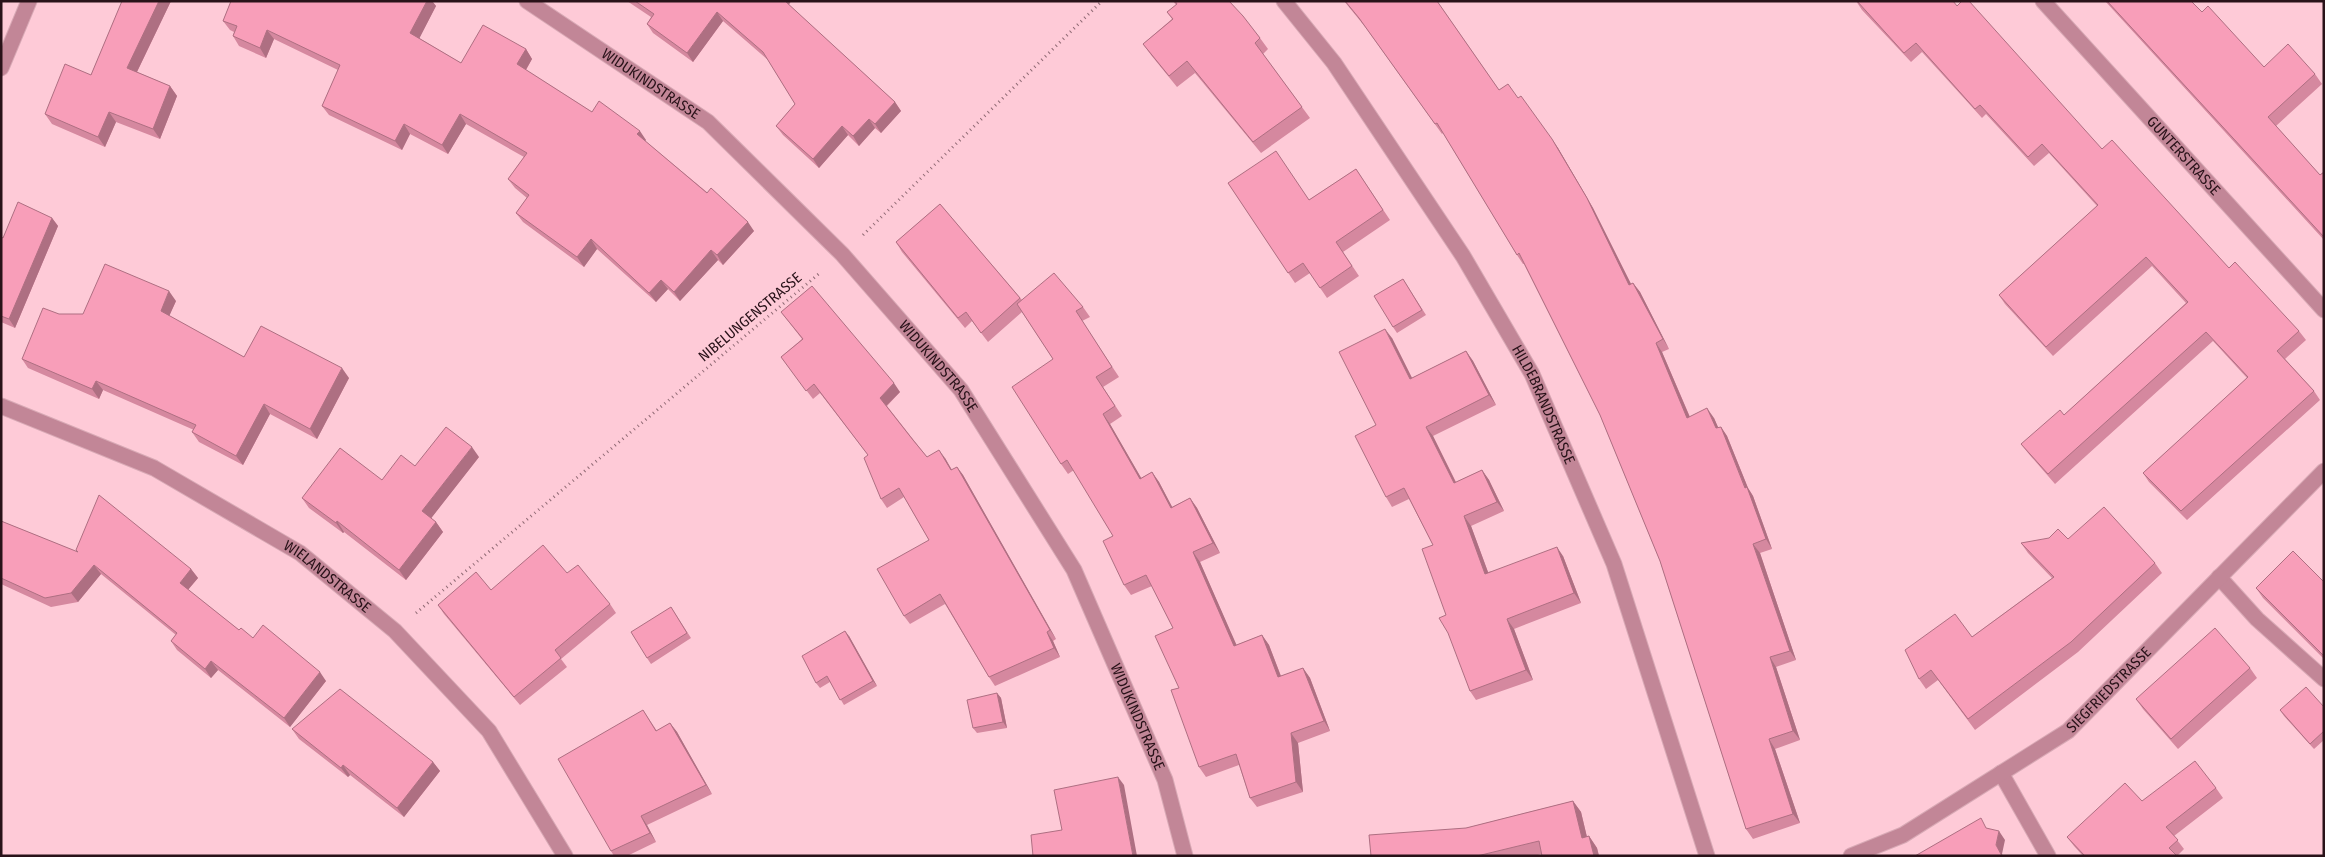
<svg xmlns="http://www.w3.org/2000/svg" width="2325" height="857" viewBox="0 0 2325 857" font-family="'Fira Sans Condensed',sans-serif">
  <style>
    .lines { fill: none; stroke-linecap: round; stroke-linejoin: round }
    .minor-casing { stroke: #d8a9b5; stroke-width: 17 }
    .path { stroke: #916b75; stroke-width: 3; stroke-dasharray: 1 4; stroke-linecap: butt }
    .minor { stroke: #c28697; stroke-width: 15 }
    .wall { fill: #d5889f }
    .shaded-wall { fill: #ae6f82 }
    .building { fill: #f89eb9; stroke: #ae6f82 }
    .labels { text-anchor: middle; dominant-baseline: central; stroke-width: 5; stroke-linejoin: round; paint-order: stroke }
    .street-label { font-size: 15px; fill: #291219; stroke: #fecad7 }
  </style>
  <rect width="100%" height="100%" fill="#fecad7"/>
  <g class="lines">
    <g class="minor-casing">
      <g id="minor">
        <path id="s1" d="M 527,1 L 708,122 L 842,254 L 961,390 L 1074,570 L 1165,780 L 1185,856"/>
        <path id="s2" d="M 1284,1 L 1334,63 L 1463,256 L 1532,374 L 1614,564 L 1707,856"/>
        <path id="s3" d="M 2043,1 L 2324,310"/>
        <path d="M 1,68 L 29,1"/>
        <path id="s4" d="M 1,406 L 154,468 L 300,553 L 395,631 L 489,731 L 565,856"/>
        <path d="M 2219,577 L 2257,619 L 2324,679"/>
        <path d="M 2001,773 L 2048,856"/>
        <path id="s5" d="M 1851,856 L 1903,835 L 2068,731 L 2324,471"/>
      </g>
    </g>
    <path class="path" d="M 863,235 L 1102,1
      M 416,613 L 821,272"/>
    <use href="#minor" class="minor"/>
  </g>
  <path class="wall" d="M 121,1 L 171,1 L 137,72 L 170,86 L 177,96 L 160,139 L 116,122 L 105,147 L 52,124 L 45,114 L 91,75 L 122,2 Z
    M 231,1 L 432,1 L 436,6 L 419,38 L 461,63 L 526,49 L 532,59 L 526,70 L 592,112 L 646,140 L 645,141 L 754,231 L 723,265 L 718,260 L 680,301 L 668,289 L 656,302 L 597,249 L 584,267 L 523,222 L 516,213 L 527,198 L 515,188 L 508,179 L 524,157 L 466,124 L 448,154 L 410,134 L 402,150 L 329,115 L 322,106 L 338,70 L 274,39 L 266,58 L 239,46 L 233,36 L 234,32 L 230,30 L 223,21 Z
    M 627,1 L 791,1 L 789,5 L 895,102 L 901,111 L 881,133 L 875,128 L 859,146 L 848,135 L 819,168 L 783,135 L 776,126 L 795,104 L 768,60 L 723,21 L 693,62 L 653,33 L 647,24 L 651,17 Z
    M 1173,1 L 1229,1 L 1260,38 L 1268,49 L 1263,54 L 1310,118 L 1261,153 L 1195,73 L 1177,87 L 1151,55 L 1143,44 L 1172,19 L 1167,12 L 1176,5 Z
    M 1344,1 L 1437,1 L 1499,90 L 1518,98 L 1558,148 L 1593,208 L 1631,284 L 1633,283 L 1640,292 L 1669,349 L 1662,352 L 1690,417 L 1714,418 L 1718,428 L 1721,427 L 1727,436 L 1748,488 L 1753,496 L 1772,549 L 1760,553 L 1796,660 L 1776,667 L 1800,740 L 1775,749 L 1800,823 L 1753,839 L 1746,829 L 1660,561 L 1600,415 L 1524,264 L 1523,264 L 1517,255 L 1443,133 L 1442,134 L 1366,28 Z
    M 1856,1 L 2102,149 L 2229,268 L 2299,331 L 2306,340 L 2285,359 L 2314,391 L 2320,400 L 2187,520 L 2149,482 L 2143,473 L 2247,378 L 2213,341 L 2055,484 L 2028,453 L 2021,444 L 2064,415 L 2186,303 L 2152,266 L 2053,356 L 2005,304 L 1999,295 L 2097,206 L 2049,153 L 2034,166 L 1986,114 L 1982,118 L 1922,52 L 1911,62 L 1862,10 Z
    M 2105,1 L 2191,1 L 2202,12 L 2264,67 L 2315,74 L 2322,84 L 2276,126 L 2320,175 L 2324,172 L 2324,240 Z
    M 1356,169 L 1390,220 L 1343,252 L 1359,276 L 1327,298 L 1310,273 L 1295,283 L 1228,183 L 1309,200 Z
    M 940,204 L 1022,300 L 1083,307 L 1090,317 L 1082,321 L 1119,377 L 1103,387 L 1122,416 L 1110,424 L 1141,478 L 1152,472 L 1159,482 L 1172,507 L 1190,498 L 1197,508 L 1220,553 L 1200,562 L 1236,645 L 1262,635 L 1269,645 L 1281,676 L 1303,668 L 1310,678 L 1330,731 L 1298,743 L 1303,792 L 1257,807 L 1250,798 L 1239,765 L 1206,777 L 1199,767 L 1179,688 L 1173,628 L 1152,586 L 1131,595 L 1124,585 L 1113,536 L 1074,470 L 1068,474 L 1061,464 L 1053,359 L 1022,312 L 988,342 L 972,321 L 965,328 L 902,252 L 896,242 Z
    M 52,218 L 58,226 L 15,328 L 1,322 L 1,237 L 3,238 Z
    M 1403,279 L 1426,315 L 1397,333 L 1393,327 Z
    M 176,301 L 169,316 L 244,357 L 349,378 L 317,439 L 270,414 L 243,465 L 199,442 L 192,432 L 194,430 L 103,390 L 99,399 L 28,368 L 22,359 L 59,314 L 83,314 Z
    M 781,312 L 900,392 L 887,406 L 927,457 L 945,458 L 952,470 L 957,467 L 963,475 L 1056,639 L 1053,641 L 1060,657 L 995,686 L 989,677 L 945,604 L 910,624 L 904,616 L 929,540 L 904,497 L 887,508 L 881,499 L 868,455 L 820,393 L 813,399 L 781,357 L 802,339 Z
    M 1392,338 L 1412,378 L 1466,351 L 1473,361 L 1496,405 L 1433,436 L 1456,482 L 1482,470 L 1489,480 L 1504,511 L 1471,526 L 1488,572 L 1563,556 L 1581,603 L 1514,629 L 1533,680 L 1476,700 L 1470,691 L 1446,615 L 1433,545 L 1409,499 L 1392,507 L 1386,497 L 1376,425 Z
    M 479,457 L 431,518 L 436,522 L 443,532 L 406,580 L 344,532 L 343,533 L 309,508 L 302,498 L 382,480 L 415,466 Z
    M 1,521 L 77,552 L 191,569 L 198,578 L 188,590 L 239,630 L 326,681 L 290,727 L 218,670 L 211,678 L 177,650 L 171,641 L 176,635 L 101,574 L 78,602 L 51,607 L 1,584 Z
    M 2068,539 L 2155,563 L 2162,573 L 2078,652 L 1975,730 L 1938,680 L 1926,689 L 1919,679 L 1972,637 L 2052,578 L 2028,553 L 2021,543 Z
    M 567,573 L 610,604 L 616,613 L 561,659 L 567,667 L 520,705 L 444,614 L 438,605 L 491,590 Z
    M 2324,582 L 2324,659 L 2263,598 L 2256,588 Z
    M 671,607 L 691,638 L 651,664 L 647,658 Z
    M 849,636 L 877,686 L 844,705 L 830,682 L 820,688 L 816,683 Z
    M 2250,668 L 2257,678 L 2178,749 L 2143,709 L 2136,699 Z
    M 997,693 L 1001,698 L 1007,728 L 977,733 L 973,728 Z
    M 2324,707 L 2324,740 L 2314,749 L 2284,716 L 2280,710 Z
    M 643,710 L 657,731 L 670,723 L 677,732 L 712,794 L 647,825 L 656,842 L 627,856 L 614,856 L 611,851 Z
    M 292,729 L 433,762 L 440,771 L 404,817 L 350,775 L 348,777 L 299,739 Z
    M 2216,788 L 2223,798 L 2174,836 L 2184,849 L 2177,856 L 2083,856 L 2074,846 L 2067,837 L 2142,801 Z
    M 1573,801 L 1581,812 L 1587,837 L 1589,836 L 1597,848 L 1599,856 L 1542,856 L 1542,854 L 1534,856 L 1371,856 L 1466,828 Z"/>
  <path class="shaded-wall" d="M 159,1 L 171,1 L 134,78 L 127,68 Z
    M 427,1 L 432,1 L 436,6 L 417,43 L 410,33 Z
    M 783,1 L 791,1 L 787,7 Z
    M 717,12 L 723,21 L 693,62 L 687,53 Z
    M 267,30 L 274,39 L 266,58 L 260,48 Z
    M 526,49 L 532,59 L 524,73 L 517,64 Z
    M 170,86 L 177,96 L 160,139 L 153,129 Z
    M 895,102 L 901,111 L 881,133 L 875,124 Z
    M 109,112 L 116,122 L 105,147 L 98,137 Z
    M 460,114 L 466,124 L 448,154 L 442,145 Z
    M 869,119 L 875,128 L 859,146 L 853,136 Z
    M 404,124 L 410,134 L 402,150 L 395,141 Z
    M 842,126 L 848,135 L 819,168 L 813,159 Z
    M 640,131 L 646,140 L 643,144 L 637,134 Z
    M 1552,139 L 1558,148 L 1593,208 L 1636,294 L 1629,285 Z
    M 52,218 L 58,226 L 15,328 L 9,319 Z
    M 748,222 L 754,231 L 723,265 L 717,255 Z
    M 591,239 L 597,249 L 584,267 L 577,257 Z
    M 711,250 L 718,260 L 680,301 L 674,292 Z
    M 661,280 L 668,289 L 656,302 L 649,293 Z
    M 1633,283 L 1640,292 L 1669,349 L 1663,339 Z
    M 169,291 L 176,301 L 167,321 L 161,311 Z
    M 1385,329 L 1392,338 L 1417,388 L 1410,379 Z
    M 1656,343 L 1662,352 L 1694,427 L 1687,418 Z
    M 1466,351 L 1473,361 L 1496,405 L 1489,395 Z
    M 342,368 L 349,378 L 317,439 L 310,429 Z
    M 96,381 L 103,390 L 99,399 L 92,389 Z
    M 894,383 L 900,392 L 886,406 L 880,398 Z
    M 264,404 L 270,414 L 243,465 L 236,456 Z
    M 1707,408 L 1714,418 L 1723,438 L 1716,428 Z
    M 1103,414 L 1110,424 L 1147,488 L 1140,479 Z
    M 1426,427 L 1433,436 L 1461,493 L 1454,483 Z
    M 1721,427 L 1727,436 L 1748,488 L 1753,496 L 1772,549 L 1766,539 Z
    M 472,447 L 479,457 L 429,521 L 422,511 Z
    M 939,450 L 945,458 L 957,479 L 951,470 Z
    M 957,467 L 963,475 L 1056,639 L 1050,630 Z
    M 1482,470 L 1489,480 L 1504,511 L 1497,502 Z
    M 1152,472 L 1159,482 L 1178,518 L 1171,508 Z
    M 1190,498 L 1197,508 L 1220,553 L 1213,543 Z
    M 1464,516 L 1471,526 L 1492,583 L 1485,574 Z
    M 337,521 L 344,532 L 343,533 L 336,523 Z
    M 436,522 L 443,532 L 406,580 L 399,570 Z
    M 1753,544 L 1760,553 L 1796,660 L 1790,651 Z
    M 1557,547 L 1563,556 L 1581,603 L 1574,593 Z
    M 1193,552 L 1200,562 L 1241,655 L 1234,646 Z
    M 94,565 L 101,574 L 78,602 L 71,593 Z
    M 191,569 L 198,578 L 186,592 L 180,583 Z
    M 1507,619 L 1514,629 L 1533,680 L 1526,670 Z
    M 845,631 L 849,636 L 877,686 L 873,681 Z
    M 1047,632 L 1053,641 L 1060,657 L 1054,648 Z
    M 1262,635 L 1269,645 L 1285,687 L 1278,677 Z
    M 1770,657 L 1776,667 L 1800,740 L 1793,731 Z
    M 211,661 L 218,670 L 211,678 L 205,669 Z
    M 1303,668 L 1310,678 L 1330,731 L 1324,721 Z
    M 320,672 L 326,681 L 290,727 L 284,718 Z
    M 997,693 L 1001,698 L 1007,728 L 1003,722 Z
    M 670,723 L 677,732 L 712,794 L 706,785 Z
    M 1291,733 L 1298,743 L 1303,792 L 1296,782 Z
    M 1769,739 L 1775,749 L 1800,823 L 1793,814 Z
    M 433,762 L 440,771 L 404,817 L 397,808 Z
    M 343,765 L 350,775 L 348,777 L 341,768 Z
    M 1118,777 L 1124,785 L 1137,856 L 1133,856 Z
    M 1573,801 L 1581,812 L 1590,850 L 1582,838 Z
    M 641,816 L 647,825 L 656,842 L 650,833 Z
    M 1999,831 L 2005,840 L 2002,854 L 2003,856 L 2002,856 L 1996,845 Z
    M 1589,836 L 1597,848 L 1599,856 L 1594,856 Z"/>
  <path class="building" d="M 122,1 L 159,1 L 127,68 L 170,86 L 153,129 L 109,112 L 98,137 L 45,114 L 65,64 L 91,75 Z
    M 231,1 L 427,1 L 410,33 L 461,63 L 483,25 L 526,49 L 517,64 L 592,112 L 599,101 L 640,131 L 637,134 L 707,193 L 711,188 L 748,222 L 717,255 L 711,250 L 674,292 L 661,280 L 649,293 L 591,239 L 577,257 L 516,213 L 529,195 L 508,179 L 527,153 L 460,114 L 442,145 L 404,124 L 395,141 L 322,106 L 340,65 L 267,30 L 260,48 L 233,36 L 237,26 L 223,21 Z
    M 635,1 L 785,1 L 895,102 L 875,124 L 869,119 L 853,136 L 842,126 L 813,159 L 776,126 L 795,104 L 763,52 L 717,12 L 687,53 L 647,24 L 654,14 Z
    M 1175,1 L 1229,1 L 1243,16 L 1260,38 L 1255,43 L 1302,107 L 1253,142 L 1187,61 L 1169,76 L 1143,44 L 1173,19 L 1167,12 L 1177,4 Z
    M 1345,1 L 1437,1 L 1499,90 L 1508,84 L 1518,98 L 1521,96 L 1552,139 L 1587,198 L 1629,285 L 1633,283 L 1663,339 L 1656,343 L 1687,418 L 1707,408 L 1716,428 L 1721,427 L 1745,488 L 1747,487 L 1766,539 L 1753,544 L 1790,651 L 1770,657 L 1793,731 L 1769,739 L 1793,814 L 1746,829 L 1660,561 L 1600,415 L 1519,253 L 1517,255 L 1437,123 L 1435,124 L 1359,18 Z
    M 1857,1 L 1953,1 L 1957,6 L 1962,1 L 1969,1 L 2102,149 L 2112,140 L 2229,268 L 2235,262 L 2299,331 L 2277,351 L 2314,391 L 2181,511 L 2143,473 L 2248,377 L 2206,332 L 2048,474 L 2021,444 L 2060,410 L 2064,415 L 2188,302 L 2146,257 L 2046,347 L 1999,295 L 2098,205 L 2042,144 L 2028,157 L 1980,105 L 1975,109 L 1916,43 L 1904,53 Z
    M 2107,1 L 2191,1 L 2202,12 L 2208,6 L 2264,67 L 2288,44 L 2315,74 L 2268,117 L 2320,175 L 2324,172 L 2324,237 Z
    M 1276,151 L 1309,200 L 1356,169 L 1383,210 L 1336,242 L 1352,266 L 1320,288 L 1303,263 L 1288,273 L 1228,183 Z
    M 18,202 L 52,218 L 9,319 L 1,316 L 1,237 L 3,238 Z
    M 940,204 L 1020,298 L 981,333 L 966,312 L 958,318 L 896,242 Z
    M 105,264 L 169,291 L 161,311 L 244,357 L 261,326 L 342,368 L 310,429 L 264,404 L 236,456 L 192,432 L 196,425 L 96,381 L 92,389 L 22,359 L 43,308 L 59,314 L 83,314 Z
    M 1054,273 L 1083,307 L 1076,311 L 1112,367 L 1096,377 L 1115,406 L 1103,414 L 1140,479 L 1152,472 L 1171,508 L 1190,498 L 1213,543 L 1193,552 L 1234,646 L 1262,635 L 1278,677 L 1303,668 L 1324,721 L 1291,733 L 1296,782 L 1250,798 L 1236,754 L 1199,767 L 1171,690 L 1179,688 L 1155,636 L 1173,628 L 1146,575 L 1124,585 L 1103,541 L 1113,536 L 1067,460 L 1061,464 L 1012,387 L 1053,359 L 1017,304 Z
    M 1403,279 L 1422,310 L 1393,327 L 1374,296 Z
    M 812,286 L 894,383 L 880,398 L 913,440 L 927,457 L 939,450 L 951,470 L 957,467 L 1050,630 L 1047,632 L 1054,648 L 989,677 L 940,594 L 904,616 L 877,569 L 929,540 L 899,488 L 881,499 L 864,458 L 868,455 L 814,384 L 806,391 L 781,357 L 803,339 L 781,312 Z
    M 1385,329 L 1410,379 L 1466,351 L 1489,395 L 1426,427 L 1454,483 L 1482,470 L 1497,502 L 1464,516 L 1485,574 L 1557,547 L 1574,593 L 1507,619 L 1526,670 L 1470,691 L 1448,633 L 1439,618 L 1446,615 L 1422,549 L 1433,545 L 1404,488 L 1386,497 L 1355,436 L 1376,425 L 1339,352 Z
    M 446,427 L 472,447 L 422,511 L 436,522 L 399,570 L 337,521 L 336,523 L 302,498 L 340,448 L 382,480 L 401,455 L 415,466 Z
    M 99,495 L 191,569 L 180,583 L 239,630 L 241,628 L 253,638 L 263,625 L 320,672 L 284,718 L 211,661 L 205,669 L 171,641 L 177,633 L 94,565 L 71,593 L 45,598 L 1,578 L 1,521 L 78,552 L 76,550 Z
    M 2104,507 L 2155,563 L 2071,642 L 1968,719 L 1931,670 L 1919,679 L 1905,650 L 1955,614 L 1972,637 L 2054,577 L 2021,543 L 2049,538 L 2058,529 L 2068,539 Z
    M 543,545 L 567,573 L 578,565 L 610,604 L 555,650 L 561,658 L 514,697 L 438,605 L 476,572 L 491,590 Z
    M 2293,551 L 2324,582 L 2324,656 L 2256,588 Z
    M 671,607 L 687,633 L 647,658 L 631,632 Z
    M 2215,628 L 2250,668 L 2171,739 L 2136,699 Z
    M 845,631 L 873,681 L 840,700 L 827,676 L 816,683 L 802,656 Z
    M 2306,687 L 2324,707 L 2324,731 L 2310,744 L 2280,710 Z
    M 340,689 L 433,762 L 397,808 L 343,765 L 341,768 L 292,729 Z
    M 997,693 L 1003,722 L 973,728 L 967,700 Z
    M 643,710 L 656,731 L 670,723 L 706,785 L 641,816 L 650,833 L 611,851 L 558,759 Z
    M 2195,761 L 2216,788 L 2166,827 L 2178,840 L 2169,848 L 2177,856 L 2085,856 L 2067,837 L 2125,783 L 2142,801 Z
    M 1118,777 L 1133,856 L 1033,856 L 1031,835 L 1062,830 L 1054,790 Z
    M 1573,801 L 1582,838 L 1589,836 L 1594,856 L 1542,856 L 1539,841 L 1477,856 L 1371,856 L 1369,835 L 1466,828 Z
    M 1981,818 L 1986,828 L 1999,831 L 1996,845 L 2002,856 L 1915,856 Z"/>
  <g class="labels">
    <g class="street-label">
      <text stroke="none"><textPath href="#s1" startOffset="149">WIDUKINDSTRASSE</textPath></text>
      <text stroke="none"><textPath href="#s3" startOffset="209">GUNTERSTRASSE</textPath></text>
      <text transform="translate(750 317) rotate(-40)">NIBELUNGENSTRASSE</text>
      <text stroke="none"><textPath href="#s1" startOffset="554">WIDUKINDSTRASSE</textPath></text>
      <text stroke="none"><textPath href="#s2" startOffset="481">HILDEBRANDSTRASSE</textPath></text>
      <text stroke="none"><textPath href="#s4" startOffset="370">WIELANDSTRASSE</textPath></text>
      <text stroke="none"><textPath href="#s5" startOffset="309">SIEGFRIEDSTRASSE</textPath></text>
      <text stroke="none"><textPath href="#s1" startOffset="959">WIDUKINDSTRASSE</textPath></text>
    </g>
  </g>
  <rect width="2325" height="857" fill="none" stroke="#291219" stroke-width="5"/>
</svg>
